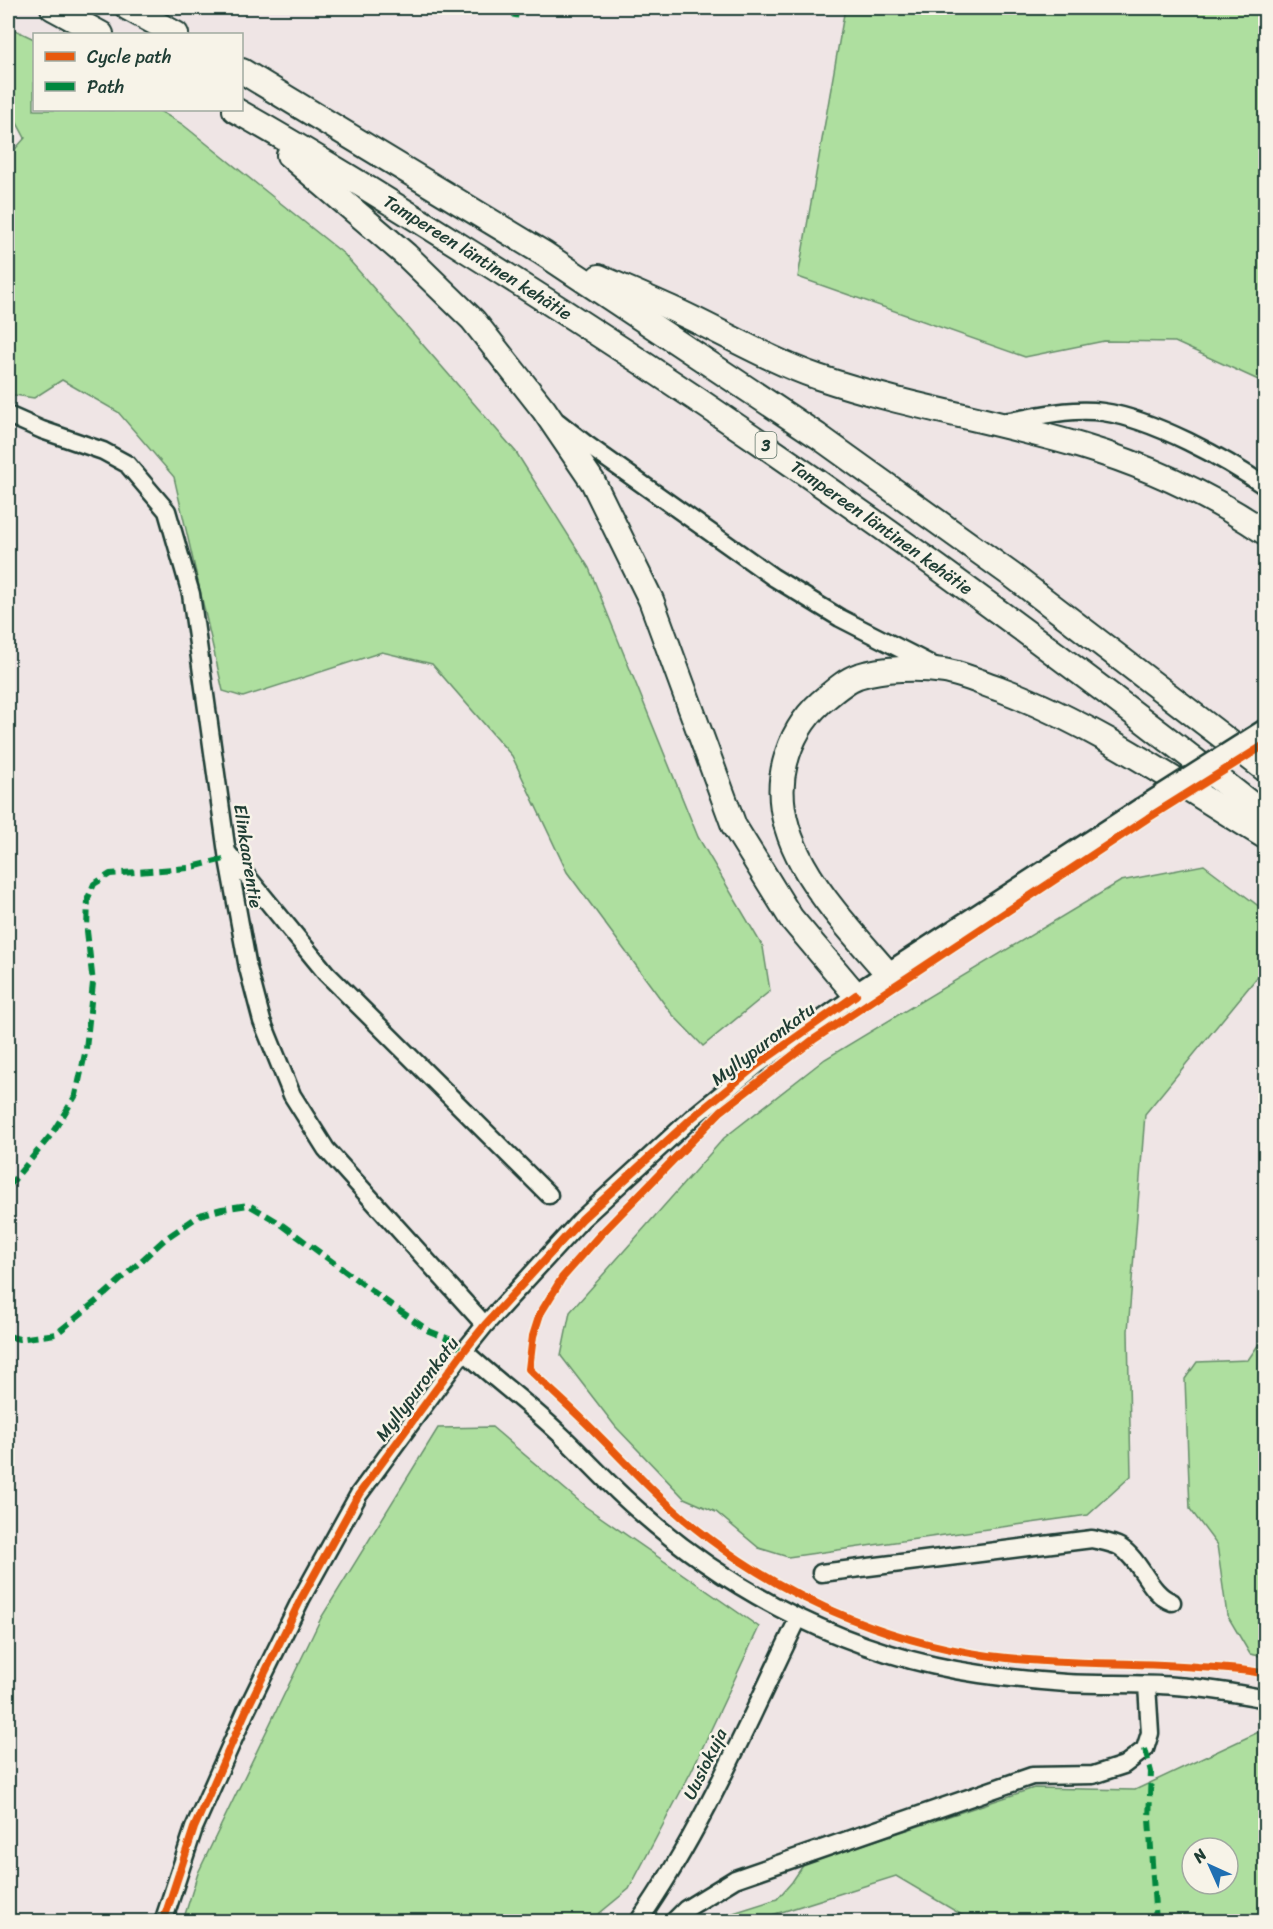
<svg xmlns="http://www.w3.org/2000/svg" width="1273" height="1929" viewBox="0 0 1273 1929" font-family="Sriracha,sans-serif">
  <style>
    .green { fill: #aedf9f; stroke: #668e6a; stroke-width: 1.5; fill-rule: evenodd }
    .lines { fill: none; stroke-linecap: round; stroke-linejoin: round }
    .minor-casing { stroke: #1f3d34; stroke-width: 21 }
    .major-casing { stroke: #1f3d34; stroke-width: 26 }
    .highway-casing { stroke: #1f3d34; stroke-width: 28 }
    .minor { stroke: #f7f3e8; stroke-width: 16 }
    .major { stroke: #f7f3e8; stroke-width: 21 }
    .highway { stroke: #f7f3e8; stroke-width: 24 }
    .major-bridge-casing { stroke: #1f3d34; stroke-width: 26; stroke-linecap: butt }
    .major-bridge { stroke: #f7f3e8; stroke-width: 21 }
    .quiet { stroke: #00873e; stroke-width: 6; stroke-dasharray: 12 6; stroke-linecap: butt }
    .cycleway-casing { stroke: #f7f3e8; stroke-width: 11 }
    .cycleway { stroke: #e8590c; stroke-width: 8 }
    .labels { text-anchor: middle; dominant-baseline: central; stroke-width: 5; stroke-linejoin: round; paint-order: stroke }
    .shield { fill: #f7f3e8; stroke: #60746a; stroke-width: 1.5 }
    .shield-label { font-size: 16px; font-weight: bold; fill: #1f3d34 }
    .street-label { font-size: 18px; fill: #1f3d34; stroke: #f7f3e8 }
  </style>
  <rect width="100%" height="100%" fill="#efe5e5"/>
  <filter id="ink" filterUnits="userSpaceOnUse"><feTurbulence type="fractalNoise" baseFrequency=".0167" numOctaves="2"/><feDisplacementMap in="SourceGraphic" scale="12" xChannelSelector="R" yChannelSelector="G"/><feConvolveMatrix kernelMatrix="1 2 1 2 8 2 1 2 1" color-interpolation-filters="sRGB"/></filter>
  <g filter="url(#ink)">
    <path class="green" d="M 845,8 L 1265,8 L 1265,383 L 1175,342 L 1104,341 L 1025,357 L 798,277 Z
      M 13,29 L 34,39 L 34,110 L 158,110 L 182,124 L 344,254 L 516,452 L 589,568 L 698,837 L 763,947 L 770,991 L 703,1046 L 671,1013 L 567,872 L 512,756 L 432,664 L 382,652 L 243,697 L 223,691 L 174,477 L 118,412 L 62,380 L 34,398 L 8,394 L 8,157 L 25,138 L 8,106 L 8,32 Z
      M 1204,865 L 1265,911 L 1266,966 L 1263,970 L 1145,1114 L 1128,1331 L 1131,1476 L 1088,1515 L 788,1557 L 759,1548 L 716,1512 L 684,1498 L 615,1426 L 561,1356 L 570,1312 L 724,1138 L 825,1059 L 1121,881 Z
      M 1265,1335 L 1266,1657 L 1265,1657 L 1250,1654 L 1227,1615 L 1217,1545 L 1190,1509 L 1185,1379 L 1197,1362 L 1248,1360 Z
      M 492,1427 L 586,1507 L 759,1627 L 691,1772 L 629,1889 L 590,1921 L 183,1921 L 198,1873 L 321,1618 L 438,1428 Z
      M 1265,1729 L 1265,1921 L 972,1921 L 896,1876 L 753,1921 L 708,1921 L 777,1899 L 792,1882 L 804,1864 L 1034,1788 L 1135,1790 ZM 1192,1848 L 1228,1848 L 1228,1884 L 1192,1884 Z"/>
    <g class="lines">
      <g class="minor-casing">
        <path id="minor" d="M 8,415 L 42,430 L 103,451 L 127,464 L 167,511 L 191,594 L 227,853 L 248,968 L 262,1021 L 292,1095 L 326,1149 L 485,1325
          M 558,422 L 586,444 L 773,577 L 840,618 L 936,667
          M 1003,422 C 1035,417 1071,407 1103,412 C 1152,419 1225,458 1266,487
          M 228,853 L 326,973 L 549,1195
          M 464,1351 C 496,1381 533,1407 564,1438 C 589,1462 612,1488 639,1511 C 734,1595 853,1656 980,1674 C 1008,1678 1037,1681 1066,1683 C 1102,1685 1139,1683 1175,1686 C 1206,1688 1236,1693 1266,1699
          M 821,1573 L 1092,1539 C 1100,1541 1113,1543 1120,1547 C 1142,1561 1149,1594 1172,1602
          M 163,1922 L 194,1828 L 246,1711 L 301,1599 L 359,1494 L 464,1351 L 485,1325 L 582,1219 L 692,1118 L 757,1065 L 856,995
          M 638,1922 C 702,1831 749,1720 798,1619
          M 673,1922 L 686,1909 L 735,1879 L 1032,1776 L 1093,1775 L 1124,1765 L 1145,1749 L 1150,1733 L 1147,1685"/>
      </g>
      <g class="major-casing">
        <path id="major" d="M 856,995 L 1140,810"/>
      </g>
      <g class="highway-casing">
        <g id="highway">
          <path d="M 53,8 L 101,34"/>
          <path d="M 128,8 L 176,34"/>
          <path d="M 242,71 L 543,253 L 818,436 L 1013,576 L 1266,770"/>
          <path id="s1" d="M 235,110 C 315,155 393,204 471,253 C 747,425 1011,614 1266,816"/>
          <path d="M 289,155 L 406,255 L 473,320 L 544,410 L 593,482 L 651,600 L 734,826 L 791,918 L 856,995"/>
          <path d="M 599,277 C 622,287 646,297 670,308 C 719,330 766,359 818,377 C 904,406 994,420 1081,446 C 1145,465 1210,495 1266,533"/>
          <path d="M 889,975 C 841,918 764,845 785,763 C 791,739 802,719 821,702 C 832,693 844,681 858,676 C 883,668 918,667 944,671 C 963,674 982,683 1000,689 C 1096,725 1179,784 1266,837"/>
        </g>
      </g>
      <use href="#minor" class="minor"/>
      <use href="#major" class="major"/>
      <use href="#highway" class="highway"/>
      <g class="major-bridge-casing">
        <path id="major-bridge" d="M 1140,810 L 1266,730"/>
      </g>
      <use href="#major-bridge" class="major-bridge"/>
      <path class="quiet" d="M 515,18 L 517,8
        M 8,1187 L 51,1135 L 76,1095 L 86,1049 L 93,983 L 87,931 L 88,898 L 94,884 L 110,874 L 188,868 L 228,858
        M 8,1336 L 19,1339 L 56,1334 L 105,1294 L 165,1239 L 200,1215 L 222,1209 L 249,1205 L 278,1222 L 390,1304 L 429,1331 L 449,1339 L 464,1351
        M 1145,1749 L 1151,1772 L 1149,1819 L 1156,1922"/>
      <g class="cycleway-casing">
        <path id="cycleway" d="M 1266,744 L 1148,818 L 813,1040 L 721,1111 L 600,1235 L 562,1278 L 540,1314 L 533,1336 L 529,1369 C 547,1387 567,1404 585,1422 C 627,1463 664,1506 711,1540 C 796,1604 901,1647 1007,1658 C 1070,1665 1135,1662 1198,1667 C 1221,1668 1243,1669 1266,1674
          M 163,1922 L 194,1828 L 246,1711 L 301,1599 L 359,1494 L 464,1351 L 485,1325 L 582,1219 L 692,1118 L 757,1065 L 856,995"/>
      </g>
      <use href="#cycleway" class="cycleway"/>
    </g>
  </g>
  <g class="labels">
    <rect class="shield" x="755.5" y="432" width="21" height="26" rx="4.5"/>
    <g class="shield-label">
      <text x="766" y="445">3</text>
    </g>
    <g class="street-label">
      <text stroke="none"><textPath href="#s1" startOffset="284">Tampereen läntinen kehätie</textPath></text>
      <text stroke="none"><textPath href="#s1" startOffset="770">Tampereen läntinen kehätie</textPath></text>
      <text transform="translate(248 856) rotate(81)">Elinkaarentie</text>
      <text transform="translate(763 1044) rotate(-37)">Myllypuronkatu</text>
      <text transform="translate(417 1389) rotate(-53)">Myllypuronkatu</text>
      <text transform="translate(705 1764) rotate(-64)">Uusiokuja</text>
    </g>
  </g>
  <rect width="1273" height="1929" fill="none" stroke="#f7f3e8" stroke-width="30"/>
  <rect x="15" y="15" width="1243" height="1899" fill="none" stroke="#1f3d34" stroke-width="2" filter="url(#ink)"/>
  <rect x="33" y="33" width="210" height="78" fill="#f7f3e8" stroke="#a1aaa0" stroke-width="1.5"/>
  <rect x="45" y="52" width="30" height="9" fill="#e8590c" stroke="#a1aaa0" stroke-width="1.5"/>
  <text x="87" y="63" font-size="18" fill="#1f3d34">Cycle path</text>
  <rect x="45" y="82" width="30" height="9" fill="#00873e" stroke="#a1aaa0" stroke-width="1.5"/>
  <text x="87" y="93" font-size="18" fill="#1f3d34">Path</text>
  <g transform="translate(1210 1866) rotate(315)"><circle r="28" fill="#f7f3e8" stroke="#a1aaa0" stroke-width="1.5"/>
  <path d="M0-4.5L10 22L0 15L-10 22Z" fill="#1f6fb2"/>
  <text y="-9" font-size="16" font-weight="bold" text-anchor="middle" fill="#1f3d34">N</text>
  </g>
</svg>
